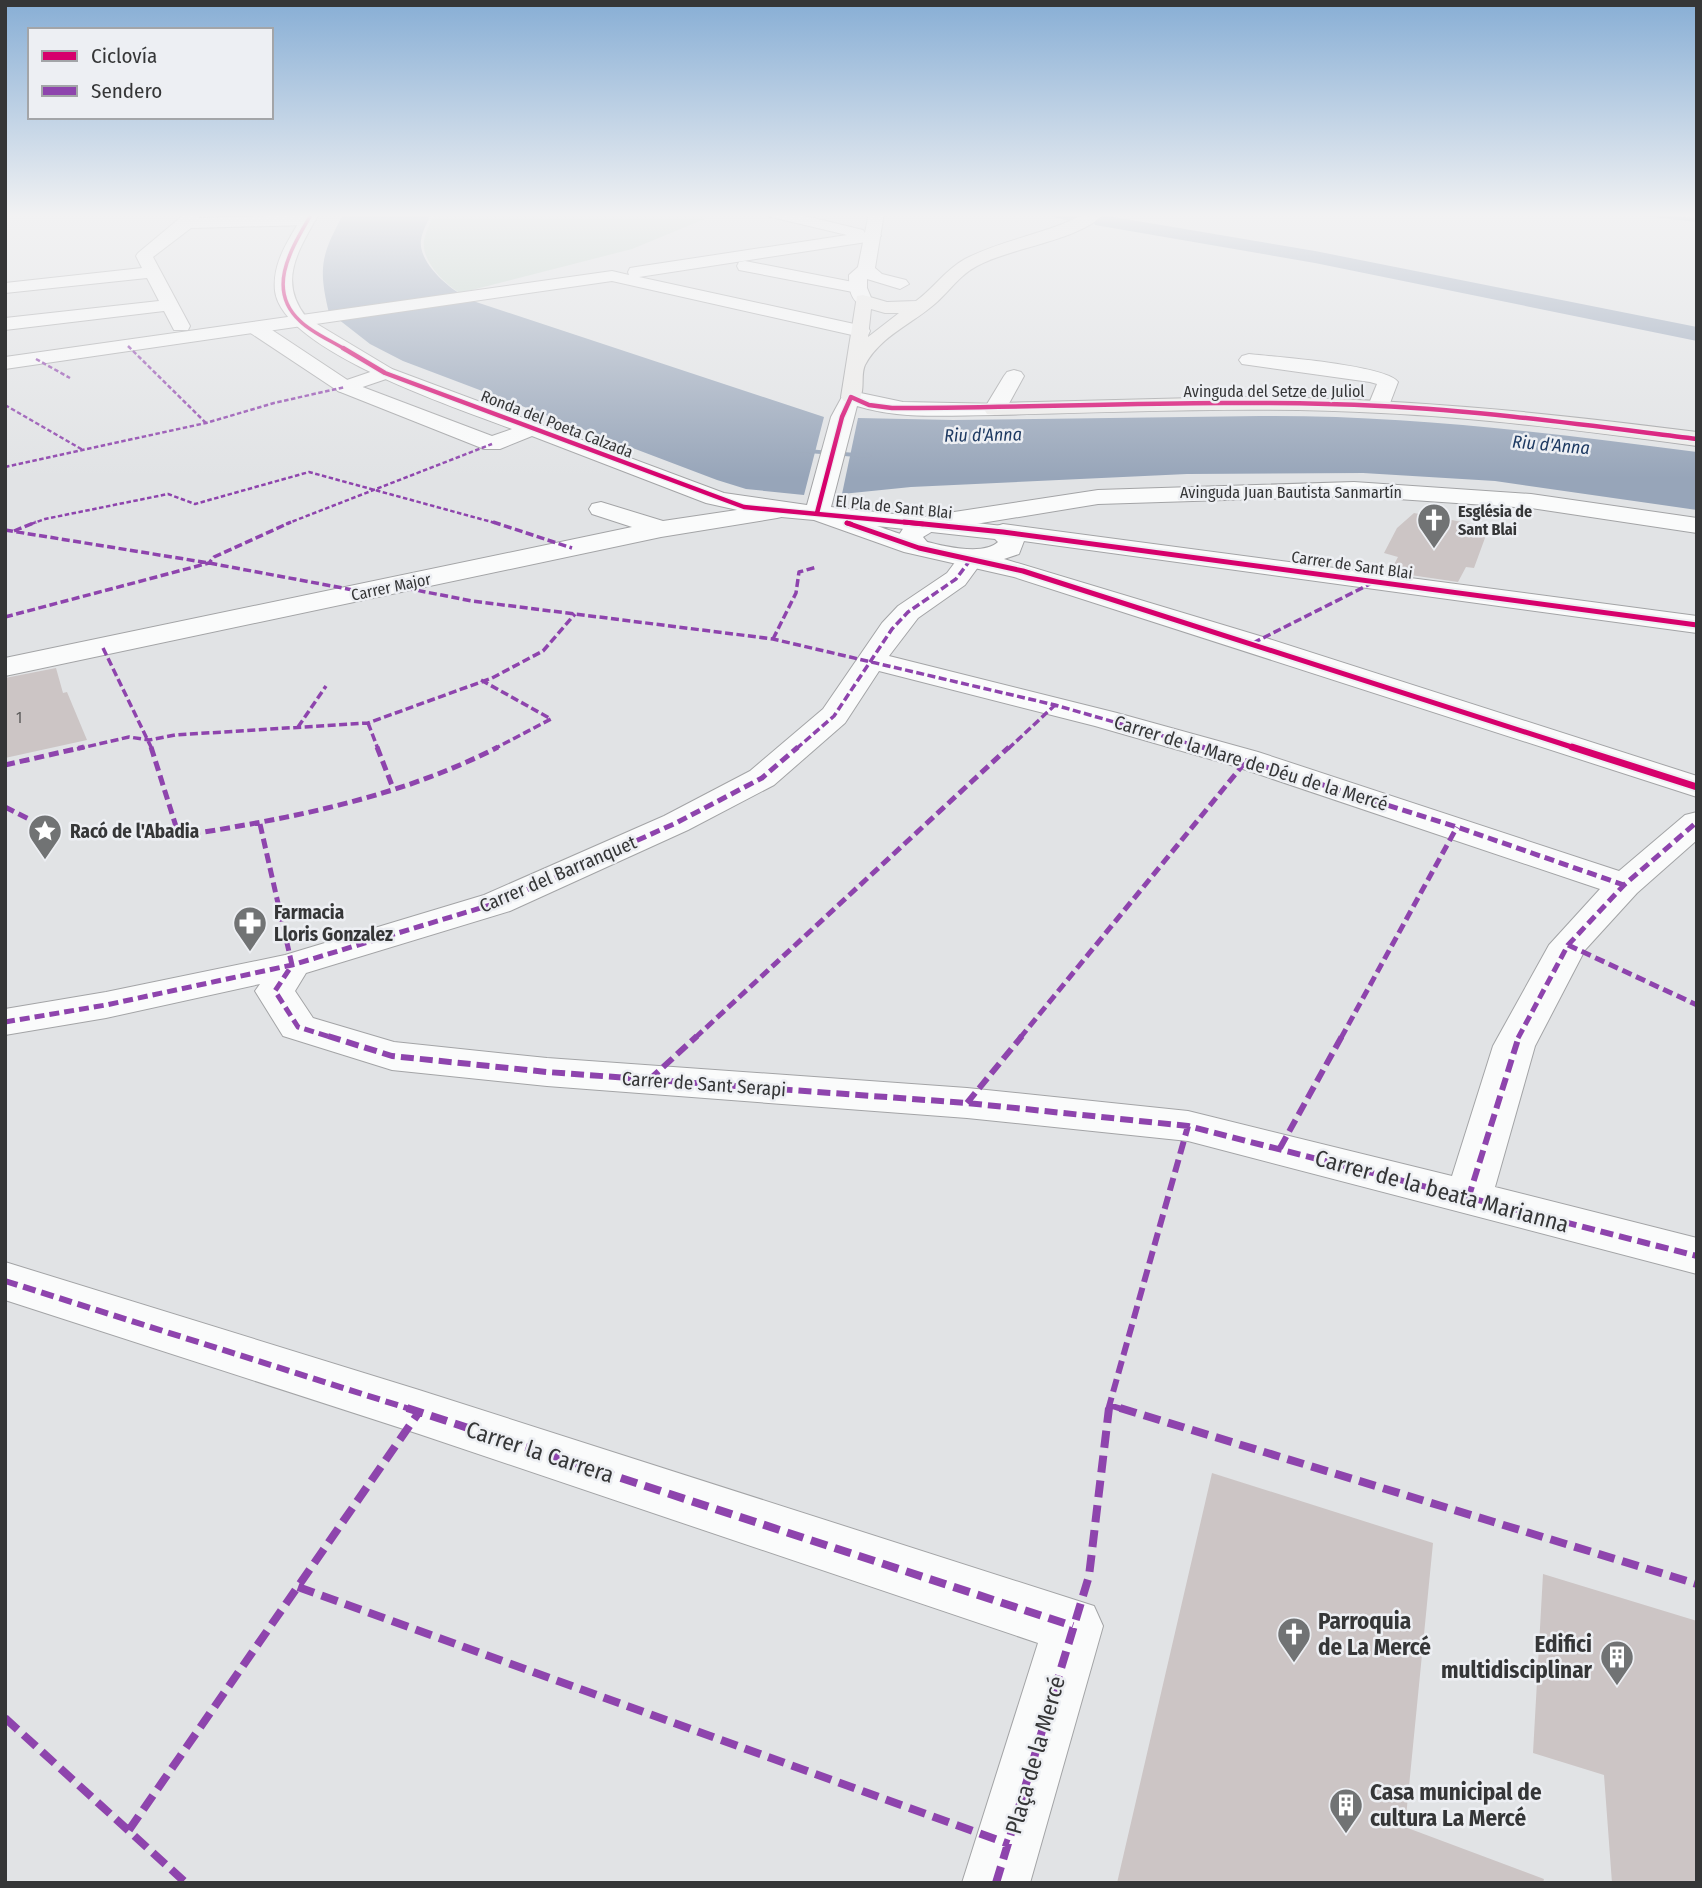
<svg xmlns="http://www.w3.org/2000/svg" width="1702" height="1888" viewBox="0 0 1702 1888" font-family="'Fira Sans Condensed',sans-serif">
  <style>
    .green { fill: #c2d5cb }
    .water { fill: #97a5b9 }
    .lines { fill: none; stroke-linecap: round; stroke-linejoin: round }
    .stream { fill: #97a5b9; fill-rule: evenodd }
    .canal { fill: #97a5b9; fill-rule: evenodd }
    .building { fill: #ccc5c5 }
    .minor-casing { stroke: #a3a4a6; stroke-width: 2 }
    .tertiary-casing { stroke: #a3a4a6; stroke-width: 2 }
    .secondary-casing { stroke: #a3a4a6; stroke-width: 2 }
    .minor { fill: #fafbfb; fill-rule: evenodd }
    .tertiary { fill: #fafbfb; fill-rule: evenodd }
    .secondary { fill: #eeedeb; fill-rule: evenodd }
    .quiet-far4 { stroke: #8e44ad; stroke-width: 2.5; stroke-dasharray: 4.5 2.5; stroke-linecap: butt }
    .quiet-far3 { stroke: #8e44ad; stroke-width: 3.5; stroke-dasharray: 8 3.5; stroke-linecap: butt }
    .quiet-far2 { stroke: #8e44ad; stroke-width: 5; stroke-dasharray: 10 5; stroke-linecap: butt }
    .quiet-far1 { stroke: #8e44ad; stroke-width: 6; stroke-dasharray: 13 6; stroke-linecap: butt }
    .quiet { stroke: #8e44ad; stroke-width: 8; stroke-dasharray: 17 8; stroke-linecap: butt }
    .cycleway-far3-casing { stroke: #edeff3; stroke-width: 5 }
    .cycleway-far2-casing { stroke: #edeff3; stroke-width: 7 }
    .cycleway-far1-casing { stroke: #edeff3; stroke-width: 9 }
    .cycleway-casing { stroke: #edeff3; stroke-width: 11 }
    .cycleway-far3 { stroke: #d6006c; stroke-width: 3.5 }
    .cycleway-far2 { stroke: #d6006c; stroke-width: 4.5 }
    .cycleway-far1 { stroke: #d6006c; stroke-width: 5 }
    .cycleway { stroke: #d6006c; stroke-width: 7 }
    .labels { text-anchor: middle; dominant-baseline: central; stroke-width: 5; stroke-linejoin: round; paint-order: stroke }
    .far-street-label { font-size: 16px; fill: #353637; stroke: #edeff3 }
    .far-poi-label { font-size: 16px; font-weight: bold; fill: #353637; stroke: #edeff3; text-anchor: start }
    .number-label { font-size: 16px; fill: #5b5a5a }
    .far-water-label { font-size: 18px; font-style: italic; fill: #1e3a62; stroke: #edeff3 }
    .street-label { font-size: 19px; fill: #353637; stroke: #edeff3 }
    .poi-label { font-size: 19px; font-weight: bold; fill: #353637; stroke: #edeff3; text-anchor: start }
    .near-street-label { font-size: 23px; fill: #353637; stroke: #edeff3 }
    .near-poi-label { font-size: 23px; font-weight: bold; fill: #353637; stroke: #edeff3; text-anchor: start }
  </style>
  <rect width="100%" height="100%" fill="#e1e3e5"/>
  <path class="green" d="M 434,213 L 719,213 L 632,249 L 460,293 C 444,283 421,261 424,240 C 426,231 431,222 434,213 Z"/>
  <path class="water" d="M 344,213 L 431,213 C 428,222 422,231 421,240 C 418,260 444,284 459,293 L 329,313 C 318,267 321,255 344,213 Z
    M 470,300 L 824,417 L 804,495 L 746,489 L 717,480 L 403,361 L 370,344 L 338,319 Z
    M 1261,416 C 1407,415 1552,433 1697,452 L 1697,510 L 1495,481 L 1363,473 L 1187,474 L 911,487 L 842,494 L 858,418 L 953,420 Z"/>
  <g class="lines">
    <path class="stream" d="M 1631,213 L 1697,218 L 1697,222 L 1634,215 Z
      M 794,448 L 868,454 L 872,456 L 868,458 L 797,452 L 793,450 Z"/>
    <path class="canal" d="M 1051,213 L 1082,213 L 1084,216 L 1075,222 L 1053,217 Z
      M 1102,215 L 1315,251 L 1697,327 L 1697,341 L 1315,263 L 1095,225 L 1093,221 L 1095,217 Z"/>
  </g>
  <path class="building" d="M 1414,513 L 1489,527 L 1474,568 L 1466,567 L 1458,582 L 1390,572 L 1398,557 L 1384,553 L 1397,528 Z
    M 56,668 L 63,693 L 67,692 L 87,740 L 5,758 L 5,678 Z
    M 1212,1473 L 1433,1543 L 1405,1827 L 1544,1879 L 1543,1883 L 1117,1883 Z
    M 1543,1574 L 1697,1621 L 1697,1883 L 1612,1883 L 1604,1775 L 1533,1753 Z"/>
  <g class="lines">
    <g class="minor-casing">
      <path id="minor" d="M 186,213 L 201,213 L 198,218 L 308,215 L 316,220 L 308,225 L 191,228 L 153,257 L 190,326 L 188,330 L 174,330 L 164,311 L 5,330 L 5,318 L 159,301 L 147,278 L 5,293 L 5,283 L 142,268 L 136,256 L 138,253 Z
        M 765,213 L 793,213 L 863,230 L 865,233 L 879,233 L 881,236 L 873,241 L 639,277 L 868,327 L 870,331 L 868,335 L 861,337 L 612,281 L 5,369 L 5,357 L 612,271 L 629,275 L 628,272 L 630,268 L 636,267 L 847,235 L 767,216 Z
        M 745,261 L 858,283 L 867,288 L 858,293 L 739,270 L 737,266 L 739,262 Z
        M 1249,354 C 1275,357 1386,365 1398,382 L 1387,411 L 1371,411 L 1368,406 L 1377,384 L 1370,382 L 1242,364 L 1239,360 L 1242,356 Z
        M 385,367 L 392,369 L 395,373 L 392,377 L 345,393 L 338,391 L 335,387 L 338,383 Z
        M 1014,370 L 1021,372 L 1024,376 L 1006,409 L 1003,414 L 987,414 L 984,409 L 1004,376 L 1007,372 Z
        M 1354,482 L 1531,494 L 1697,518 L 1697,533 L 1531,508 L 1354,496 L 1098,504 L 933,531 L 923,537 L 932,548 L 928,553 C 912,557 906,551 897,538 L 906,524 L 928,516 L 1098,490 Z
        M 601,502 L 663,521 L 777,504 L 786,506 L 789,511 L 786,516 L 777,518 L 661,537 L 5,676 L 5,658 L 632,527 L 592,514 L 589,509 L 592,504 Z
        M 1003,524 L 1697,616 L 1697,633 L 994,537 L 990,532 L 994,527 Z
        M 971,551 L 980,553 L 984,559 L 965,585 L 918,618 L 889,656 L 1117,713 L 1258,752 L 1619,871 L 1685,815 L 1697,812 L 1697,840 L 1637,893 L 1585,950 L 1535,1046 L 1495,1187 L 1697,1238 L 1697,1274 L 1188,1141 L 967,1118 L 547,1086 L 392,1070 L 283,1036 L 255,991 L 260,984 L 106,1018 L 5,1035 L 5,1009 L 106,992 L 285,955 L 484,895 L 664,816 L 750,771 L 823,709 L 882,623 L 898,606 L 947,573 L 962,553 ZM 879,671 L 1095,726 L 1234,766 L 1600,889 L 1549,945 L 1493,1046 L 1452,1176 L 1188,1111 L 967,1088 L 547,1058 L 394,1042 L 313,1018 L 295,991 L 306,973 L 510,911 L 688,830 L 774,785 L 845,723 Z
        M 5,1262 L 419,1390 L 1094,1606 L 1103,1626 L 1030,1883 L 962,1883 L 1038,1643 L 419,1434 L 5,1300 Z"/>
    </g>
    <g class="tertiary-casing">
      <path id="tertiary" d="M 304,213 L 319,213 C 300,249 276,280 307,318 L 392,369 L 724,493 L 807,505 L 831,417 L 844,393 L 851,391 L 903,402 L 1003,404 L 1006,409 L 1003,414 L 995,415 C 949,415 902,420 857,406 L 831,507 L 1012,527 L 1024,541 L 1019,554 L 1004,559 L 1263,637 L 1697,776 L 1697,797 L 1014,577 L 904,552 L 814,520 L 760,515 L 706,503 L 532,436 L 500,449 L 484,449 L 338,391 L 249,332 L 247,328 L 249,324 L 263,324 L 352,383 L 492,436 L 512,429 C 460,409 282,351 275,291 C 272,261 290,239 304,213 ZM 877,526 L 995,539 L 998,542 C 977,562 903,535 877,526 Z
        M 869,213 L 884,213 L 875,268 L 882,274 L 906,280 L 909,284 L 900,289 L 867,279 L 867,288 L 872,300 L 863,305 C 850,302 849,287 849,275 L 858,267 Z"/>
    </g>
    <g class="secondary-casing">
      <path id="secondary" d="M 1086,213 L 1105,213 C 1079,241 1012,247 977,266 C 960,275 951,289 937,302 C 914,323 880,336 865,365 C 860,376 866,391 858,401 L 844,401 L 841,397 L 857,296 L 863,295 L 887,302 L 916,301 C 934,288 945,270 965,259 C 1003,239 1048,234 1086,213 ZM 871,309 L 885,313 L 899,313 L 868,337 Z
        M 1235,397 C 1390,397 1543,412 1697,432 L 1697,446 C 1592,432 1487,418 1381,413 C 1253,406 1124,412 995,415 L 987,414 L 984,409 L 987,404 L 995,403 Z"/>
    </g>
    <use href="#minor" class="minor"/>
    <use href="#tertiary" class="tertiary"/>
    <use href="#secondary" class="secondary"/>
    <path class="quiet-far4" d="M 128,346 L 206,423
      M 36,359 L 70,378
      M 5,405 L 83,450
      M 5,467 L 206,423 L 274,403 L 345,387
      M 31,524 L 45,519 L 168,494 L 195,504 L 309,472 L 499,524
      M 286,524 L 492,444"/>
    <path class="quiet-far3" d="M 493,522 L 572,548
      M 5,530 L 209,563 L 364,592
      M 14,531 L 36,522
      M 395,586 L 472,601 L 773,639 L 1055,705 L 1208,749
      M 5,617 L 209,563 L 214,557 L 291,522
      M 773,639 L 796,593 L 799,572 L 817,567
      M 1253,643 L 1372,583
      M 103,648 L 152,749
      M 481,680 L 551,719 L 494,749
      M 368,723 L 378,749
      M 298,727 L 326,686
      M 77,749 L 129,737 L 149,740 L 175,735 L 368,723 L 492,678 L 543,651 L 575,614
      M 796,749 L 834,716 L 892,629 L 908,612 L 956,579 L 971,559
      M 1008,749 L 1055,705"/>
    <path class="quiet-far2" d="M 151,747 L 179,836 C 288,819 399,798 498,747
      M 377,747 L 393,788
      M 1202,747 L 1457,827 L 1624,885
      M 5,765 L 84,747
      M 5,807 L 29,819
      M 260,824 L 292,965 L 275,991 L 298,1027 L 333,1038
      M 1568,945 L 1697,1005
      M 5,1022 L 106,1005 L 292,965 L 497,903 L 676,823 L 762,778 L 798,747
      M 695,1038 L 1009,747
      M 1020,1038 L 1247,760
      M 1341,1038 L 1457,827
      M 1518,1038 L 1568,945 L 1624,885 L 1697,822"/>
    <path class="quiet-far1" d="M 328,1036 L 392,1056 L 547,1072 L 967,1103 L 1188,1126 L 1697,1256
      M 649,1080 L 697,1036
      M 967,1103 L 1022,1036
      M 1280,1148 L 1342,1036
      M 1468,1199 L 1519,1036
      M 5,1281 L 413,1410
      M 1109,1405 L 1125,1410
      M 1108,1410 L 1188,1126"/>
    <path class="quiet" d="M 407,1408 L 1073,1626
      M 1120,1408 L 1697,1584
      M 298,1587 L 1009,1844
      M 5,1718 L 186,1883
      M 129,1830 L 419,1412
      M 996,1883 L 1089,1576 L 1109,1408"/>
    <g class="cycleway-far3-casing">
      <path id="cycleway-far3" d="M 312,213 C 294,245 264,288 300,321 C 312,333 332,341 346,350"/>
    </g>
    <g class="cycleway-far2-casing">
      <path id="cycleway-far2" d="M 343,348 L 385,373 L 744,507 L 923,524
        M 817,513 L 842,417 L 851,397 L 869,405 L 892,408 C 1055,408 1218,398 1380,406 C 1486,411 1592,426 1697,439
        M 847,523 L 851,524"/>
    </g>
    <g class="cycleway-far1-casing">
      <path id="cycleway-far1" d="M 904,522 L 1003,532 L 1697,625
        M 847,523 L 919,548 L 1023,571 L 1578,749"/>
    </g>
    <g class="cycleway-casing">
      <path id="cycleway" d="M 1572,747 L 1697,787"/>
    </g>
    <use href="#cycleway-far3" class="cycleway-far3"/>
    <use href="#cycleway-far2" class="cycleway-far2"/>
    <use href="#cycleway-far1" class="cycleway-far1"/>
    <use href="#cycleway" class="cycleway"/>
  </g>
  <linearGradient id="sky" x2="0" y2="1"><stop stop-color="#87aed5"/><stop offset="0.45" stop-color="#f2f2f3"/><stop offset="1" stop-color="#f2f2f3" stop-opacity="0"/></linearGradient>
  <rect width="1702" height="478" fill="url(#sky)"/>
  <defs>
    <g id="church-pin" transform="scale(1.75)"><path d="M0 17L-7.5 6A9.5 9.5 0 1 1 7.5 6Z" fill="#717374" stroke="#edeff3"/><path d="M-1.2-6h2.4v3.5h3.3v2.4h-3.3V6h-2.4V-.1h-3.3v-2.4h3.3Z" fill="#fff"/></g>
    <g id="sight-pin" transform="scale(1.75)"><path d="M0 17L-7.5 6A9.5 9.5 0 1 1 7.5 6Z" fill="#717374" stroke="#edeff3"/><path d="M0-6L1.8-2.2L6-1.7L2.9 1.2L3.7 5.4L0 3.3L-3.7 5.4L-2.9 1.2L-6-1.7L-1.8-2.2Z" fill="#fff"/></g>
    <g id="pharmacy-pin" transform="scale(1.75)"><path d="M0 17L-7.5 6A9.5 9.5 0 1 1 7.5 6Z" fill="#717374" stroke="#edeff3"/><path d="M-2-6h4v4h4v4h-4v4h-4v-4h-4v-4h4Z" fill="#fff"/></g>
    <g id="building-pin" transform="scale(1.75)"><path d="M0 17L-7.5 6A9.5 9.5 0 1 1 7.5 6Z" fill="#717374" stroke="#edeff3"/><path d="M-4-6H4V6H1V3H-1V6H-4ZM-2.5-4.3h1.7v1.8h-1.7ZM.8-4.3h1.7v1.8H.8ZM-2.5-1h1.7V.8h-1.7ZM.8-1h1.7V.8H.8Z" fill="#fff"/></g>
  </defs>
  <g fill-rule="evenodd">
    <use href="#church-pin" x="1434" y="520"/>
    <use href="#sight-pin" x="45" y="831"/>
    <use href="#pharmacy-pin" x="250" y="923"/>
    <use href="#church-pin" x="1294" y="1634"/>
    <use href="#building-pin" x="1617" y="1657"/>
    <use href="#building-pin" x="1346" y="1805"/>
  </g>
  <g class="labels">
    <g class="far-street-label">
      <text x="1274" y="391">Avinguda del Setze de Juliol</text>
      <text transform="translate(557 424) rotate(21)">Ronda del Poeta Calzada</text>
      <text x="1291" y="492">Avinguda Juan Bautista Sanmartín</text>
      <text transform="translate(894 507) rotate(6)">El Pla de Sant Blai</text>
      <text transform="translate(1352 565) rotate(8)">Carrer de Sant Blai</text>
      <text transform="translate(391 587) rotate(-12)">Carrer Major</text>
    </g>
    <g class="far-poi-label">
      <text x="1458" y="511">Església de<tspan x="1458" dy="18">Sant Blai</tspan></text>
    </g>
    <g class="number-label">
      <text x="19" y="717">1</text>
    </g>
    <g class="far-water-label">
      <text transform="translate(983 435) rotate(-1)">Riu d'Anna</text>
      <text transform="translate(1551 445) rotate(5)">Riu d'Anna</text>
    </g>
    <g class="street-label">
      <text transform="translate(1251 763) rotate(17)">Carrer de la Mare de Déu de la Mercé</text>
      <text transform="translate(558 874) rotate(-23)">Carrer del Barranquet</text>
      <text transform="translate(704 1084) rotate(4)">Carrer de Sant Serapi</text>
    </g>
    <g class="poi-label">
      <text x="70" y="831">Racó de l'Abadia</text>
      <text x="274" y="912">Farmacia<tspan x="274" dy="22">Lloris Gonzalez</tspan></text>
    </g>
    <g class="near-street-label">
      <text transform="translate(1442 1191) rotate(15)">Carrer de la beata Marianna</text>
      <text transform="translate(540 1452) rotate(18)">Carrer la Carrera</text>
      <text transform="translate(1035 1755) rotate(-74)">Plaça de la Mercé</text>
    </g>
    <g class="near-poi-label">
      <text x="1318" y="1621">Parroquia<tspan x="1318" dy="26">de La Mercé</tspan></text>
      <text x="1592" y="1644" text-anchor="end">Edifici<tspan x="1592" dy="26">multidisciplinar</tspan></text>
      <text x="1370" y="1792">Casa municipal de<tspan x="1370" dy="26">cultura La Mercé</tspan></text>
    </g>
  </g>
  <rect width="1702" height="1888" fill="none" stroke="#353637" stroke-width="14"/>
  <rect x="28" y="28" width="245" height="91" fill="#edeff3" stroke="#a3a5a8" stroke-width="2"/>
  <rect x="42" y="51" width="35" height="10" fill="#d6006c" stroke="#a3a5a8" stroke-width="2"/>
  <text x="91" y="63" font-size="21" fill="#353637">Ciclovía</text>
  <rect x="42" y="86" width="35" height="10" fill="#8e44ad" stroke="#a3a5a8" stroke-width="2"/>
  <text x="91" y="98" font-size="21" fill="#353637">Sendero</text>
</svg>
